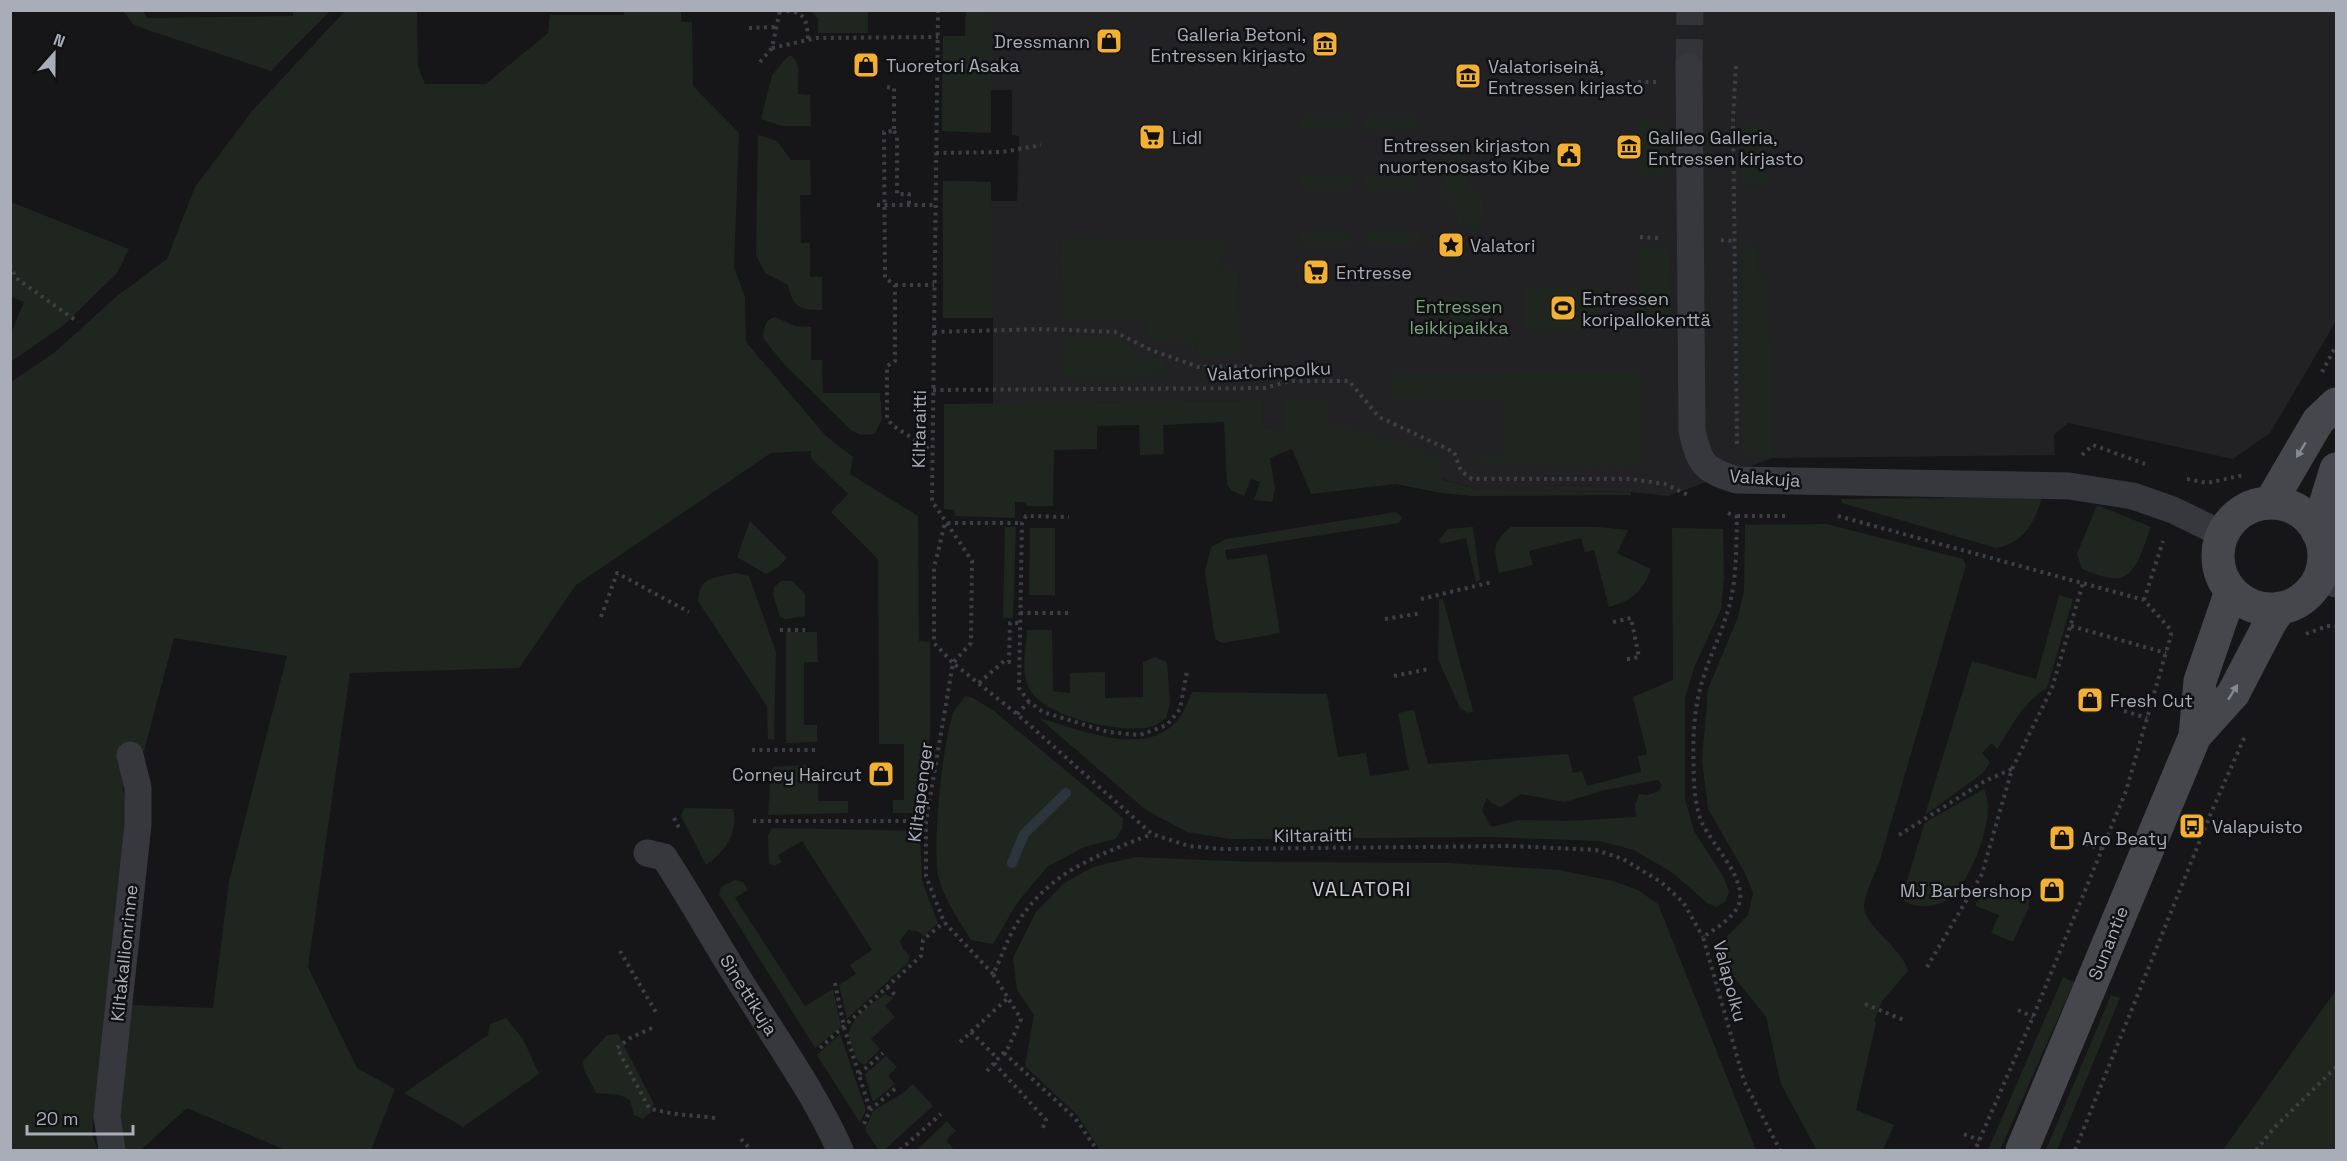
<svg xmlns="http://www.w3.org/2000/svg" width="2347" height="1161" viewBox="0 0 2347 1161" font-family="'Space Grotesk',sans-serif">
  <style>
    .built { fill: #222225 }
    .green { fill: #1e261f; fill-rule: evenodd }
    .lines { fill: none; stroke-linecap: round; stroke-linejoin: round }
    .stream { stroke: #2c353c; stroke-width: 10 }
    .street-tunnel { stroke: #333438; stroke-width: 27; stroke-dasharray: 27 14; stroke-linecap: butt }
    .path { stroke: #3d3f44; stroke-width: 4; stroke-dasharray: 3 4.5; stroke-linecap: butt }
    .street { stroke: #37383d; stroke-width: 27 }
    .secondary { stroke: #45474d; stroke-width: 33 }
    .oneway { fill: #858993 }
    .labels { text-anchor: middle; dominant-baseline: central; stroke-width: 5; stroke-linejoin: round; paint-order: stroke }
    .poi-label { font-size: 18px; fill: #a8adb8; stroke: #111113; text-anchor: start }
    .park-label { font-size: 18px; fill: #7fa381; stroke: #111113 }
    .street-label { font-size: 18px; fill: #a8adb8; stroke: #111113 }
    .neighbourhood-label { font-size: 20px; letter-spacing: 1.5px; fill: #c9ccd4; stroke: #111113 }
  </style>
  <rect width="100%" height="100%" fill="#161618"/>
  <path class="built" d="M 966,11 L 2336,11 L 2336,321 L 2270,433 L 2233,459 L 2068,423 L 2054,435 L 2055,455 L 1773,458 L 1668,496 L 1631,492 L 1480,490 L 1263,427 L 1262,401 L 993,404 L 993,318 L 943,318 L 943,181 L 991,182 L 991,201 L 1017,201 L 1019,136 L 1012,135 L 1012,90 L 991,90 L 991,133 L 942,131 L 943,36 L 965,36 Z"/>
  <path class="green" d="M 123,11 L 143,11 L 147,18 L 293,16 L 293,11 L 330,11 L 271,71 L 148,30 L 133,24 Z
    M 345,11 L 417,11 L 418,67 L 425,84 L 486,84 L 548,33 L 550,15 L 624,15 L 624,11 L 681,11 L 681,22 L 692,22 L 693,86 L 739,133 L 734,267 L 745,297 L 746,342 L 826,436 L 853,457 L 850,474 L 918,516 L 919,641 L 930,642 L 930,734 L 924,813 L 893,813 L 893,800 L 904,800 L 904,744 L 879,744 L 878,559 L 831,512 L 848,494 L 811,458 L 811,451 L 771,453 L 576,585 L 519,668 L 350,673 L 308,967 L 357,1068 L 395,1089 L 371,1150 L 285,1150 L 187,1108 L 141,1150 L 127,1150 L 116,1135 L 128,1005 L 213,1008 L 229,881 L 287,656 L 174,638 L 144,751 L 119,753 L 126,811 L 92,1135 L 98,1150 L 11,1150 L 11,382 L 55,352 L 117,296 L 167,259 L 195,187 L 252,111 Z
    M 810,11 L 868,11 L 868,33 L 818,33 L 818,18 Z
    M 966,11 L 991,11 L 991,133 L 942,131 L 943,36 L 965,36 Z
    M 789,55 C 803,60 797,82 798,94 L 810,95 L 811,126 L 782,126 L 761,119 L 772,75 Z
    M 1299,117 L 1351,117 L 1351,129 L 1299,130 Z
    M 1365,118 L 1418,118 L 1417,130 L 1365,131 Z
    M 1639,120 L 1657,121 L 1666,124 L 1668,167 L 1665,174 L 1639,176 Z
    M 1740,125 L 1767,125 L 1767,185 L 1742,185 Z
    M 758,135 L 777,141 L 791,160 L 810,160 L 811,195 L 800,195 L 801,243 L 810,243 L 810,277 L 822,277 L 822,310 C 799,310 793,307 788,285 L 765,273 L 756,255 Z
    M 1454,151 L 1466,157 C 1470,175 1459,180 1481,192 C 1485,202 1484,223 1476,231 C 1450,234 1459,219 1455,205 L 1443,202 L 1438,194 L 1445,180 L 1438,170 L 1439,160 L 1448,152 Z
    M 1300,175 L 1352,175 L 1352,187 L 1300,187 Z
    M 1365,177 L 1417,177 L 1417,189 L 1365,189 Z
    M 943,181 L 991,182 L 993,318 L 943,318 Z
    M 11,202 L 129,249 L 117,273 L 65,324 L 11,362 L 11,333 L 24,302 L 11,297 Z
    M 1420,232 L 1421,244 L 1368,245 L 1368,233 Z
    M 1299,233 L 1351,233 L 1351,245 L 1299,246 Z
    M 1061,238 L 1226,239 L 1221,268 L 1238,269 L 1240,355 L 1199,356 L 1196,342 L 1150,340 L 1149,321 L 1063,320 Z
    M 1744,245 L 1758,245 L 1759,272 L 1767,273 L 1768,339 L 1774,339 L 1773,458 L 1743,451 L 1741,250 Z
    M 1662,248 L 1668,250 L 1670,256 L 1672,326 L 1641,326 L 1640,250 Z
    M 1600,287 L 1601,329 L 1526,330 L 1526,288 Z
    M 1479,296 L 1480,335 L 1440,336 L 1439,297 Z
    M 775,317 L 795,326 L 811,327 L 811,360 L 822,360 L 823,393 L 880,393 L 882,419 L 875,434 L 862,435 L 851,430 L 784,364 L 763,338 C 764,327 765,320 775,317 Z
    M 1064,339 L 1122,339 C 1137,357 1141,358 1164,358 L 1164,365 L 1172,375 L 1064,377 Z
    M 1641,372 L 1641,463 L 1631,464 L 1631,467 L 1473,464 L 1472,457 L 1504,456 L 1505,399 L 1391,398 L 1391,373 Z
    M 1282,400 L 1329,400 L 1330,429 L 1350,428 L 1440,457 L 1441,479 L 1480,490 L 1631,492 L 1631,495 L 1472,496 L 1441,493 L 1396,484 L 1311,494 L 1292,449 L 1270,458 L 1275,489 L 1272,502 L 1254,500 L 1260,482 L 1251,479 L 1244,496 L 1232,491 L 1227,484 L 1224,422 L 1163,425 L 1164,454 L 1140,455 L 1139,425 L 1097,426 L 1097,449 L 1054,450 L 1053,506 L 1028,506 L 1024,502 L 1015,502 L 1015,518 L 955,516 L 954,510 L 944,509 L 944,404 L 1262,401 L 1263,427 L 1282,432 Z
    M 2042,497 C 2035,523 2023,543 1996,548 L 1842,503 L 1841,499 Z
    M 2097,505 L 2151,527 C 2143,546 2137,583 2110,578 C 2101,577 2091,572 2082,569 L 2077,554 Z
    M 1396,512 L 1402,518 L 1399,523 L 1225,550 L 1227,560 L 1267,554 L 1280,633 L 1222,643 L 1215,639 L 1205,572 L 1211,547 L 1226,539 Z
    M 750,521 L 787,558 L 778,567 L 766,574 L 737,557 Z
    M 1827,524 L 1963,559 L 1966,565 L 1880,860 C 1875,874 1866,890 1864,905 C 1862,925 1903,948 1908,971 L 1882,1001 L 1874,1021 L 1876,1023 L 1856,1110 L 1894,1125 L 1883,1150 L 1818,1150 L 1816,1149 L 1781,1084 L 1766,1017 L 1718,957 L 1721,943 L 1748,915 L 1753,893 L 1745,873 L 1708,809 L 1702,760 L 1708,689 L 1738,617 L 1744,590 L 1745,525 Z
    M 1005,527 L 1016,527 L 1013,618 L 1003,618 Z
    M 1473,527 L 1480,580 L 1476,582 L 1466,538 L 1441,544 L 1439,540 L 1448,529 Z
    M 1511,527 L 1598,527 L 1628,530 L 1617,553 L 1651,569 C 1642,592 1633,600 1609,607 L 1594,550 L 1585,552 L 1581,538 L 1529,551 L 1533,565 L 1499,573 C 1494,549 1491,544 1511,527 Z
    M 1030,528 L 1055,528 L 1055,595 L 1029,595 Z
    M 1672,528 L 1723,529 L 1724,577 L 1721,609 L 1694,668 L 1685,698 L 1685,799 L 1694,831 L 1723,876 L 1729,891 L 1726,901 L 1717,907 L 1707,903 L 1673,873 L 1634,850 L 1599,841 L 1492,837 L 1229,839 L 1187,832 L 1146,810 L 1039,718 C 1076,728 1141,757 1174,724 C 1183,716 1187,703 1192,692 L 1327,694 L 1338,757 L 1366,753 L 1370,776 L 1409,770 L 1398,713 L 1414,710 L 1428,764 L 1568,754 L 1573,773 L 1582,771 L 1587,786 L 1641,772 L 1638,756 L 1647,754 L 1633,697 L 1673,680 ZM 1658,780 L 1662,785 L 1659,791 L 1648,795 L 1639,794 L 1635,805 L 1636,817 L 1567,821 L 1519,820 L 1491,827 L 1482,810 L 1487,798 L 1493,804 L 1501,807 L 1521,794 L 1565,802 L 1605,790 Z
    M 735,573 L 749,576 L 776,652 L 774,740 L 768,739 L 767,706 L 698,601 C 699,576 715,578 735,573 Z
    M 781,581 L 792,581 L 805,594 L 805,616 L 786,619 L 780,617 L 773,595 L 774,587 Z
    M 2059,595 L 2073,599 L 2047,688 C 2023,702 2012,726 1997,749 L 1992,743 L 1982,753 L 1990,762 L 1983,773 L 1925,815 L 1972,661 L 2036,679 Z
    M 1443,599 L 1473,711 L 1469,713 L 1460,708 L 1438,659 L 1439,600 Z
    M 1027,630 L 1052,630 L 1053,691 L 1070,693 L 1070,673 L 1105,672 L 1105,698 L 1143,697 L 1143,662 L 1155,657 L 1167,662 L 1170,703 L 1166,718 C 1161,721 1156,726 1150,727 C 1121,734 1045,717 1030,690 C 1020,672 1026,649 1027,630 Z
    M 786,632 L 817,632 L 818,662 L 804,662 L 804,725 L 817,725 L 817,742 L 786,743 Z
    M 965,696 L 973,698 L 994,711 L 1123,818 L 1122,829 L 1115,839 L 1084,847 L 1047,867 L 1017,903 L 993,944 L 971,940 C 959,920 945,901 939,879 C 931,853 943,736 954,711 C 957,706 962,701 965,696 Z
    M 806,765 L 806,776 L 818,776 L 818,801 L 848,801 L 848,813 L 768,815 L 771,771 L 774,767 Z
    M 1984,789 C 1986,794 1988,801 1988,807 C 1989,831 1970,879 1953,896 C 1941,907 1919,909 1905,902 L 1902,897 L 1924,825 L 1929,820 Z
    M 684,808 L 733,809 C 739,833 725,852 706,865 L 681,816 Z
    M 772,828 L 920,831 L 922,881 L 938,923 L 924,936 L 917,931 L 908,930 L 900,941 L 903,949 L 910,956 L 908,963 L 847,1019 L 839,985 L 856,974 L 850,965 L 872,950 L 802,841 L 778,855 L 782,862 L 774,866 L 769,863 L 768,836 Z
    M 1135,857 L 1254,862 L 1449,863 L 1559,870 L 1613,881 L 1638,890 L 1658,904 L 1756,1150 L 1100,1150 L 1077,1115 L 1025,1066 L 1034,1015 L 1017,990 L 1013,958 L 1036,912 L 1064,883 L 1093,867 Z
    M 735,880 L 743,882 L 748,890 L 735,898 L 805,1006 L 833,989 L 841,1027 L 815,1048 L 719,894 L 721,887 Z
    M 1994,885 L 2029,899 L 2029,907 L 2013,942 L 1991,933 L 1999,915 L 1976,906 L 1976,903 Z
    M 2063,977 L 2074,982 L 2000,1150 L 1988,1150 Z
    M 2336,990 L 2336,1150 L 2223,1150 Z
    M 885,994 L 893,998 L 885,1006 L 895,1017 L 871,1039 L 880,1049 L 865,1064 C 857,1063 856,1058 854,1051 C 852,1047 849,1041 849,1037 C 847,1019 873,1004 885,994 Z
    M 2111,995 L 2120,998 L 2057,1150 L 2046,1150 Z
    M 506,1018 L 523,1039 L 539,1074 L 463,1127 L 404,1093 L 488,1035 L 490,1024 Z
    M 618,1034 L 654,1104 L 650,1113 L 643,1119 L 634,1115 L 630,1100 L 620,1095 L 596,1093 L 584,1070 L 583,1061 L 607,1035 Z
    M 840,1034 L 866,1110 L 860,1123 L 817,1055 Z
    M 886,1056 L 897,1067 L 888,1076 L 895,1084 L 873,1102 L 865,1074 Z
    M 913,1084 L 933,1106 L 884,1150 L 878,1149 L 865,1130 L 873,1111 L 903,1093 Z
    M 947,1121 L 956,1131 L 946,1140 L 953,1148 L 951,1150 L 917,1150 Z"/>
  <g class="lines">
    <path class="stream" d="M 1012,863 L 1024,834 L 1066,793"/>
    <path class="street-tunnel" d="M 1689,66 L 1690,10"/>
    <path class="path" d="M 938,10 L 932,501 L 972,561 L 971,643 L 953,663 L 1017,714 L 1152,834 L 1189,846 L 1222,849 L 1510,846 L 1596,850 L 1623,859 L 1661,882 L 1683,902 L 1703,937
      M 779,11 C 804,11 807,16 808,40
      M 749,28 L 776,27
      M 772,48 L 816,38 L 938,37
      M 760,62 L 772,48 L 780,10
      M 1736,66 L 1733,118 L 1737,446
      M 1638,82 L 1659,82
      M 887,87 L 894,88 L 894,131 L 884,132 L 885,278 L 895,285 L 895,361 L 887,366 L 887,418 L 892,425 L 932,451
      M 894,131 L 897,136 L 897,194 L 909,194 L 909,205
      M 936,153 L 1002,152 L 1041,145
      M 877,205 L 935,205
      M 1640,237 L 1659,238
      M 1721,240 L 1735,241
      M 10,265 L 16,278 L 78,322
      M 895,285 L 934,285
      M 934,332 L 1043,329 L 1115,332 L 1149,349 L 1198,367 L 1252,366
      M 2322,372 L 2336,346
      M 933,390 L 1265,388 L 1289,381 L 1349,381 L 1379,417 L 1454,452 L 1461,471 L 1472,479 L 1631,479 L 1665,484 L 1688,495
      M 2082,455 L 2093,445 L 2145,464
      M 2187,479 L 2207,483 L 2244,475
      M 1728,513 L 1737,517 C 1736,545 1737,576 1730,603 C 1723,632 1707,660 1700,689 C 1692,722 1693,750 1694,783 C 1695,796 1697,812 1702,823 C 1712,845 1752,884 1737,908 C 1729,921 1715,929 1703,937 L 1744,1081 L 1780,1150
      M 1737,516 L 1786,516
      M 1838,516 L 2144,600 L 2170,629 L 2171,635 L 2126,791 L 2033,1017 L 1975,1150
      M 1421,599 L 1492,582
      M 2144,600 L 2163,541
      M 1020,613 L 1069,613
      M 601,617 L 617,573 L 689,612
      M 1385,619 L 1422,613
      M 1613,622 L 1631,618 L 1639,657 L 1623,660
      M 2071,626 L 2166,653
      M 780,630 L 805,630
      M 2306,634 L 2327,626 L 2336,626
      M 1394,676 L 1429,669
      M 979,683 L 1004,661 L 1009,662 L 1010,623 L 1020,623
      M 1029,702 L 1019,688 L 1022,523 L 1026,516 L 1069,517
      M 2124,711 L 2147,718
      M 1017,714 L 1029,702 L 1043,712 L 1108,732 L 1140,735 L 1167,725 L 1180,709 L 1187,671
      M 752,750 L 817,750
      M 674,818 L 679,828
      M 753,821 L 926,821
      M 1899,835 L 1985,781 L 2012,769
      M 2085,844 L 2103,849
      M 620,951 L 657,1014
      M 1927,967 L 1982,874 L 2012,769 L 2052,688 L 2083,583
      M 993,974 L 944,922 L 926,876 L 926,821 L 953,663 L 934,643 L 934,568 L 945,523 L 1022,523
      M 835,983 L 844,1027 L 870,1110
      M 887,987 L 896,996
      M 1865,1004 L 1906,1021
      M 2018,1010 L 2033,1017
      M 652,1028 L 630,1038 L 617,1048 L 649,1108 C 670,1115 692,1115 715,1118
      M 971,1032 L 998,1059
      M 960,1042 L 1008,998
      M 820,1048 L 921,956 L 923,940 L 944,922
      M 1004,1053 L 1075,1118 L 1097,1150
      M 994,1063 L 1046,1120 L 1042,1130
      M 987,1071 L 1008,1048 L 1021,1019 L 993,974 C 1002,957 1008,936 1019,920 C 1054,869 1097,856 1152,834
      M 859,1074 L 883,1053
      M 864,1124 L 870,1110 L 897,1087
      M 1964,1134 L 1979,1140
      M 741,1139 L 751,1150
      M 900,1150 L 941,1114
      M 2075,1150 L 2211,813 L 2245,736
      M 2256,1150 L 2275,1127 L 2336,1067"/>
    <path class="street" d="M 1689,66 L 1692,431 C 1700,465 1704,470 1737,480 L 2069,486 L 2133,496 L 2173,510 L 2222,534
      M 2318,579 L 2336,584
      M 647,853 L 664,857 C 694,903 720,951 750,997 C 781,1047 816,1096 840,1150
      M 112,1150 L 107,1116 L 138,824 L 138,788 L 130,755"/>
    <path class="secondary" d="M 2270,503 L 2318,421 L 2336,404
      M2218 556a53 53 0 1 1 106 0a53 53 0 1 1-106 0Z
      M 2317,531 L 2336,469
      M 2195,736 L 2200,681 L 2231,591
      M 2022,1150 L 2195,736 L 2233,694 L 2270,623 L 2280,608"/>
  </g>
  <defs><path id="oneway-solid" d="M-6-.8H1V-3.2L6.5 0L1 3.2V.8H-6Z" transform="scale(1.5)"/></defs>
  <g class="oneway">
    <use href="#oneway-solid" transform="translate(2301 450) rotate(121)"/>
    <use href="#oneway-solid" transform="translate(2233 692) rotate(-58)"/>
  </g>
  <defs>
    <g id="shop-square" transform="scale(1.35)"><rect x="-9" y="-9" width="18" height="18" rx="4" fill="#f2b134" stroke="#111113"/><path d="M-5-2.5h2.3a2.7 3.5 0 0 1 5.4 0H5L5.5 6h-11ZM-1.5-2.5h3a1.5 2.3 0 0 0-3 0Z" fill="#111"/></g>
    <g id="museum-square" transform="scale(1.35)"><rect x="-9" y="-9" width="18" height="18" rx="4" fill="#f2b134" stroke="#111113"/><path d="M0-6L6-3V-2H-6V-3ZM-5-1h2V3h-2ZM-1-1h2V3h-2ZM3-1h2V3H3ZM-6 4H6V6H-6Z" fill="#111"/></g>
    <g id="supermarket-square" transform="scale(1.35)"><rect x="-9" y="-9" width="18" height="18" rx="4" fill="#f2b134" stroke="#111113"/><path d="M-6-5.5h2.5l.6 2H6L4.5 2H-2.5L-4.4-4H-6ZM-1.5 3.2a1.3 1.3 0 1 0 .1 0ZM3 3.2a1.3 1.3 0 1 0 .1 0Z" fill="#111"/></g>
    <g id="civic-square" transform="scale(1.35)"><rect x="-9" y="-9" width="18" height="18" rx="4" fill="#f2b134" stroke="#111113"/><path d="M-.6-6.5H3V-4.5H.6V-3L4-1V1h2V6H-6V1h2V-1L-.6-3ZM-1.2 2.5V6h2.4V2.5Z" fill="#111"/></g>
    <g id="sight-square" transform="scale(1.35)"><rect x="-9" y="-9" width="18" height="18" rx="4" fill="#f2b134" stroke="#111113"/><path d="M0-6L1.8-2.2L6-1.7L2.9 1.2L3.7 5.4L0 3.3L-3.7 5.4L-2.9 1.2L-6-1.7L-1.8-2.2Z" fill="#111"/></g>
    <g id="stadium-square" transform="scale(1.35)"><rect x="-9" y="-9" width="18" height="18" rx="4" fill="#f2b134" stroke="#111113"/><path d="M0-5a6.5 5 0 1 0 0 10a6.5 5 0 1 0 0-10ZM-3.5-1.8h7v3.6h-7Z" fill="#111"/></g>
    <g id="bus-square" transform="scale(1.35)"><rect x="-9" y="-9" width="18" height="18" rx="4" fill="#f2b134" stroke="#111113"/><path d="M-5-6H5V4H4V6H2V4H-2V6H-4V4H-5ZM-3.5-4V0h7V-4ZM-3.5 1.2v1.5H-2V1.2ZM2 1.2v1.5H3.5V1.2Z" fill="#111"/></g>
  </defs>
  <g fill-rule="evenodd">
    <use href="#shop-square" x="1109" y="41"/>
    <use href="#museum-square" x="1325" y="44"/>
    <use href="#shop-square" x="866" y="65"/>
    <use href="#museum-square" x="1468" y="76"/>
    <use href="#supermarket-square" x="1152" y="137"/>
    <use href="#museum-square" x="1629" y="147"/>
    <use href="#civic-square" x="1569" y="155"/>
    <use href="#sight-square" x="1451" y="245"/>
    <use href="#supermarket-square" x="1316" y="272"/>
    <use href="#stadium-square" x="1563" y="308"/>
    <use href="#shop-square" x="2090" y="700"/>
    <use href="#shop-square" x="881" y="774"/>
    <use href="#bus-square" x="2192" y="826"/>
    <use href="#shop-square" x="2062" y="838"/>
    <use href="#shop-square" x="2052" y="890"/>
  </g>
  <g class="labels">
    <g class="poi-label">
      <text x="1306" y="34" text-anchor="end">Galleria Betoni,<tspan x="1306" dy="21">Entressen kirjasto</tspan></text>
      <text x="1090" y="41" text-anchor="end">Dressmann</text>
      <text x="886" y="65">Tuoretori Asaka</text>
      <text x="1488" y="66">Valatoriseinä,<tspan x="1488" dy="21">Entressen kirjasto</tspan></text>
      <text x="1172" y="137">Lidl</text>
      <text x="1648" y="137">Galileo Galleria,<tspan x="1648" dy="21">Entressen kirjasto</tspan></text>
      <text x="1550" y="145" text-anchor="end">Entressen kirjaston<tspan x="1550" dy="21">nuortenosasto Kibe</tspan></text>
      <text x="1470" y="245">Valatori</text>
      <text x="1336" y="272">Entresse</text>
      <text x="1582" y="298">Entressen<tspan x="1582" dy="21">koripallokenttä</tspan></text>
      <text x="2110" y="700">Fresh Cut</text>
      <text x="862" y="774" text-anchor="end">Corney Haircut</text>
      <text x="2212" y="826">Valapuisto</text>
      <text x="2082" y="838">Aro Beaty</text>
      <text x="2032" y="890" text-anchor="end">MJ Barbershop</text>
    </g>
    <g class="park-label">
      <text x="1459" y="306">Entressen<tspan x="1459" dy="21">leikkipaikka</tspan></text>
    </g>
    <g class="street-label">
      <text transform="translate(1269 371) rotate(-3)">Valatorinpolku</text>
      <text transform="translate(919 429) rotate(-89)">Kiltaraitti</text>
      <text transform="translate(1765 478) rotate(4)">Valakuja</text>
      <text transform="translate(920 792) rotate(-83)">Kiltapenger</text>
      <text transform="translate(1313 835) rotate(-1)">Kiltaraitti</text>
      <text transform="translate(2108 943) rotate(-68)">Sunantie</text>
      <text transform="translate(124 953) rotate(-84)">Kiltakallionrinne</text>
      <text transform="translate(1730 981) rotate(75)">Valapolku</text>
      <text transform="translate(749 995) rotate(58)">Sinettikuja</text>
    </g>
    <g class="neighbourhood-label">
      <text x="1362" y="889">VALATORI</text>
    </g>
  </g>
  <rect width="2347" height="1161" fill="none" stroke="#a8adb8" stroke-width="24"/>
  <g transform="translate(54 54) rotate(21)" stroke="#111113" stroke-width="4.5" paint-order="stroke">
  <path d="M0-4.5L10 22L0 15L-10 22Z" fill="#a8adb8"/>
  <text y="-9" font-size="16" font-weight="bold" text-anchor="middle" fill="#a8adb8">N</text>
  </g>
  <path d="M27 1125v9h106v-9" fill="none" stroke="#a8adb8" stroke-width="3"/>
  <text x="36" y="1125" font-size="18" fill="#a8adb8" stroke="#111113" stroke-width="4.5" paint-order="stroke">20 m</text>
</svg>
